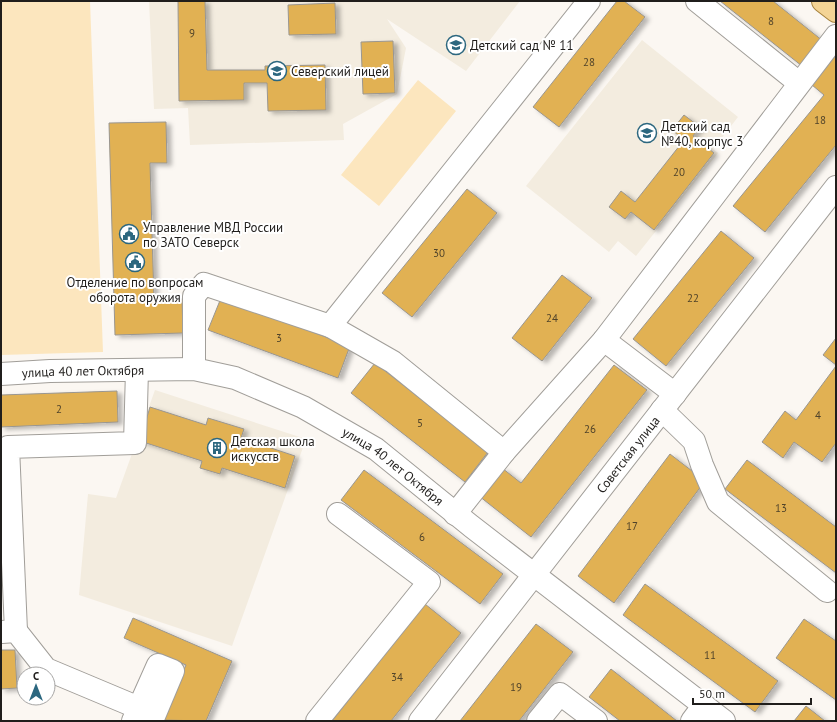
<svg xmlns="http://www.w3.org/2000/svg" width="837" height="722" viewBox="0 0 837 722" font-family="'PT Sans',sans-serif">
  <style>
    .built { fill: #f3ecdf }
    .green { fill: #fce6be }
    .building { fill: #e1b153; stroke: #999691; filter: url(#shadow) }
    .lines { fill: none; stroke-linecap: round; stroke-linejoin: round }
    .minor-casing { stroke: #a19e99; stroke-width: 24 }
    .major-casing { stroke: #a5813c; stroke-width: 24 }
    .minor { stroke: #fff; stroke-width: 22 }
    .major { stroke: #f4d495; stroke-width: 22 }
    .labels { text-anchor: middle; dominant-baseline: central; stroke-width: 4; stroke-linejoin: round; paint-order: stroke }
    .number-label { font-size: 11px; fill: #50432a }
    .poi-label { font-size: 13px; fill: #201e1c; stroke: #fff; text-anchor: start }
    .street-label { font-size: 13px; fill: #201e1c; stroke: #fff }
  </style>
  <defs>
    <filter id="shadow"><feDropShadow dx="4.5" dy="2.5" stdDeviation="2" flood-color="#0004"/></filter>
  </defs>
  <rect width="100%" height="100%" fill="#fbf7f2"/>
  <path class="built" d="M 149,1 L 520,1 L 466,71 L 387,19 L 406,48 L 397,94 L 343,124 L 344,140 L 190,145 L 188,108 L 154,109 Z
    M 642,40 L 738,117 L 713,149 L 718,153 L 636,256 L 618,241 L 609,252 L 526,186 Z
    M 155,390 L 306,439 L 232,646 L 79,595 L 88,494 L 116,498 Z"/>
  <path class="green" d="M 1,1 L 90,1 L 103,352 L 1,355 Z
    M 418,80 L 456,111 L 379,206 L 341,175 Z"/>
  <path class="building" d="M 178,1 L 205,1 L 207,70 L 265,70 L 265,66 L 325,65 L 326,110 L 268,111 L 267,83 L 244,83 L 244,100 L 179,101 Z
    M 617,1 L 624,1 L 645,17 L 559,127 L 533,107 Z
    M 720,1 L 773,1 L 823,41 L 802,66 Z
    M 335,3 L 336,34 L 289,35 L 288,5 Z
    M 393,41 L 395,93 L 363,94 L 361,42 Z
    M 836,55 L 836,145 L 765,232 L 733,206 L 824,95 L 812,85 Z
    M 684,115 L 700,127 L 693,136 L 714,153 L 654,230 L 631,212 L 625,219 L 609,207 L 621,191 L 635,202 L 684,140 L 672,130 Z
    M 166,122 L 167,163 L 150,163 L 154,300 L 182,299 L 183,333 L 115,335 L 109,123 Z
    M 467,189 L 497,213 L 412,317 L 382,293 Z
    M 721,231 L 754,258 L 666,366 L 633,339 Z
    M 562,275 L 592,298 L 542,361 L 512,338 Z
    M 221,298 L 350,346 L 338,378 L 208,330 Z
    M 836,338 L 836,365 L 823,355 Z
    M 375,363 L 488,452 L 465,482 L 351,393 Z
    M 614,365 L 647,390 L 531,537 L 479,496 L 502,468 L 521,483 Z
    M 836,366 L 836,443 L 822,462 L 794,442 L 783,458 L 762,442 L 785,411 L 796,420 Z
    M 117,391 L 118,422 L 1,427 L 1,395 Z
    M 150,407 L 206,425 L 208,418 L 244,429 L 241,438 L 295,456 L 285,488 L 222,468 L 220,474 L 200,468 L 202,461 L 140,441 Z
    M 670,454 L 705,481 L 614,603 L 578,576 Z
    M 747,460 L 836,527 L 836,573 L 725,489 Z
    M 364,470 L 503,574 L 480,604 L 341,500 Z
    M 645,584 L 778,681 L 755,712 L 623,615 Z
    M 425,604 L 461,633 L 391,721 L 332,721 Z
    M 133,618 L 232,661 L 206,721 L 161,720 L 186,665 L 124,638 Z
    M 804,619 L 836,641 L 836,700 L 776,658 Z
    M 536,624 L 573,652 L 519,721 L 460,721 Z
    M 1,650 L 15,650 L 17,688 L 1,689 Z
    M 611,669 L 677,721 L 620,721 L 589,697 Z
    M 806,706 L 825,721 L 794,721 Z"/>
  <g class="lines">
    <g class="minor-casing">
      <g id="minor">
        <path d="M 697,1 L 799,83"/>
        <path d="M 330,326 L 393,362 L 504,452"/>
        <path d="M 194,369 L 194,296 L 204,284 L 330,326 L 589,1"/>
        <path id="s1" d="M 1,374 L 50,371 L 194,369 L 235,378 L 303,407 L 376,449 L 471,526 L 724,721"/>
        <path d="M 675,394 L 604,340 L 836,36"/>
        <path d="M 662,410 L 694,441 L 702,465 L 718,502 L 827,591"/>
        <path d="M 455,514 L 504,452 L 604,340"/>
        <path d="M 16,631 L 8,447 L 135,443 L 137,370"/>
        <path d="M 2,632 L 16,631 L 46,669 L 139,708"/>
        <path d="M 133,721 L 158,665 L 173,671 L 152,721"/>
        <path d="M 317,721 L 429,582 L 338,514"/>
        <path id="s2" d="M 420,721 L 836,187"/>
        <path d="M 538,721 L 560,694 L 596,721"/>
        <path d="M 692,721 L 704,705"/>
      </g>
    </g>
    <g class="major-casing">
      <path id="major" d="M 823,1 L 836,11"/>
    </g>
    <use href="#minor" class="minor"/>
    <use href="#major" class="major"/>
  </g>
  <defs>
    <g id="school-ring" transform="scale(1)"><circle r="9.5" fill="#fff" stroke="#2c677f" stroke-width="1.5"/><path d="M0-5L7-2L0 1L-7-2ZM-4 1L0 2.5L4 1V4Q0 6-4 4Z" fill="#2c677f"/></g>
    <g id="civic-ring" transform="scale(1)"><circle r="9.5" fill="#fff" stroke="#2c677f" stroke-width="1.5"/><path d="M-.6-6.5H3V-4.5H.6V-3L4-1V1h2V6H-6V1h2V-1L-.6-3ZM-1.2 2.5V6h2.4V2.5Z" fill="#2c677f"/></g>
    <g id="building-ring" transform="scale(1)"><circle r="9.5" fill="#fff" stroke="#2c677f" stroke-width="1.5"/><path d="M-4-6H4V6H1V3H-1V6H-4ZM-2.5-4.3h1.7v1.8h-1.7ZM.8-4.3h1.7v1.8H.8ZM-2.5-1h1.7V.8h-1.7ZM.8-1h1.7V.8H.8Z" fill="#2c677f"/></g>
  </defs>
  <g fill-rule="evenodd">
    <use href="#school-ring" x="456" y="45"/>
    <use href="#school-ring" x="277" y="71"/>
    <use href="#school-ring" x="647" y="133"/>
    <use href="#civic-ring" x="129" y="234"/>
    <use href="#civic-ring" x="135" y="262"/>
    <use href="#building-ring" x="217" y="448"/>
  </g>
  <g class="labels">
    <g class="number-label">
      <text x="771" y="21">8</text>
      <text x="192" y="33">9</text>
      <text x="589" y="62">28</text>
      <text x="820" y="120">18</text>
      <text x="679" y="172">20</text>
      <text x="439" y="253">30</text>
      <text x="693" y="298">22</text>
      <text x="552" y="318">24</text>
      <text x="279" y="338">3</text>
      <text x="59" y="409">2</text>
      <text x="818" y="415">4</text>
      <text x="420" y="423">5</text>
      <text x="590" y="429">26</text>
      <text x="781" y="508">13</text>
      <text x="632" y="526">17</text>
      <text x="422" y="537">6</text>
      <text x="710" y="655">11</text>
      <text x="397" y="677">34</text>
      <text x="516" y="687">19</text>
    </g>
    <g class="poi-label">
      <text x="470" y="45">Детский сад № 11</text>
      <text x="291" y="71">Северский лицей</text>
      <text x="661" y="126">Детский сад<tspan x="661" dy="15">№40, корпус 3</tspan></text>
      <text x="143" y="227">Управление МВД России<tspan x="143" dy="15">по ЗАТО Северск</tspan></text>
      <text x="135" y="282" text-anchor="middle">Отделение по вопросам<tspan x="135" dy="15">оборота оружия</tspan></text>
      <text x="231" y="441">Детская школа<tspan x="231" dy="15">искусств</tspan></text>
    </g>
    <g class="street-label">
      <text stroke="none"><textPath href="#s1" startOffset="82">улица 40 лет Октября</textPath></text>
      <text stroke="none"><textPath href="#s2" startOffset="338">Советская улица</textPath></text>
      <text stroke="none"><textPath href="#s1" startOffset="417">улица 40 лет Октября</textPath></text>
    </g>
  </g>
  <rect width="837" height="722" fill="none" stroke="#201e1c" stroke-width="4"/>
  <g transform="translate(36 686)"><circle r="19" fill="#ffffff" stroke="#a6a5a4"/>
  <path d="M0-3L7 15L0 10L-7 15Z" fill="#2c677f"/>
  <text y="-6" font-size="11" font-weight="bold" text-anchor="middle" fill="#201e1c">С</text>
  </g>
  <path d="M693 698v6h118v-6" fill="none" stroke="#201e1c" stroke-width="2"/>
  <text x="699" y="698" font-size="12" fill="#201e1c" stroke="#ffffff" stroke-width="3" paint-order="stroke">50 m</text>
</svg>
